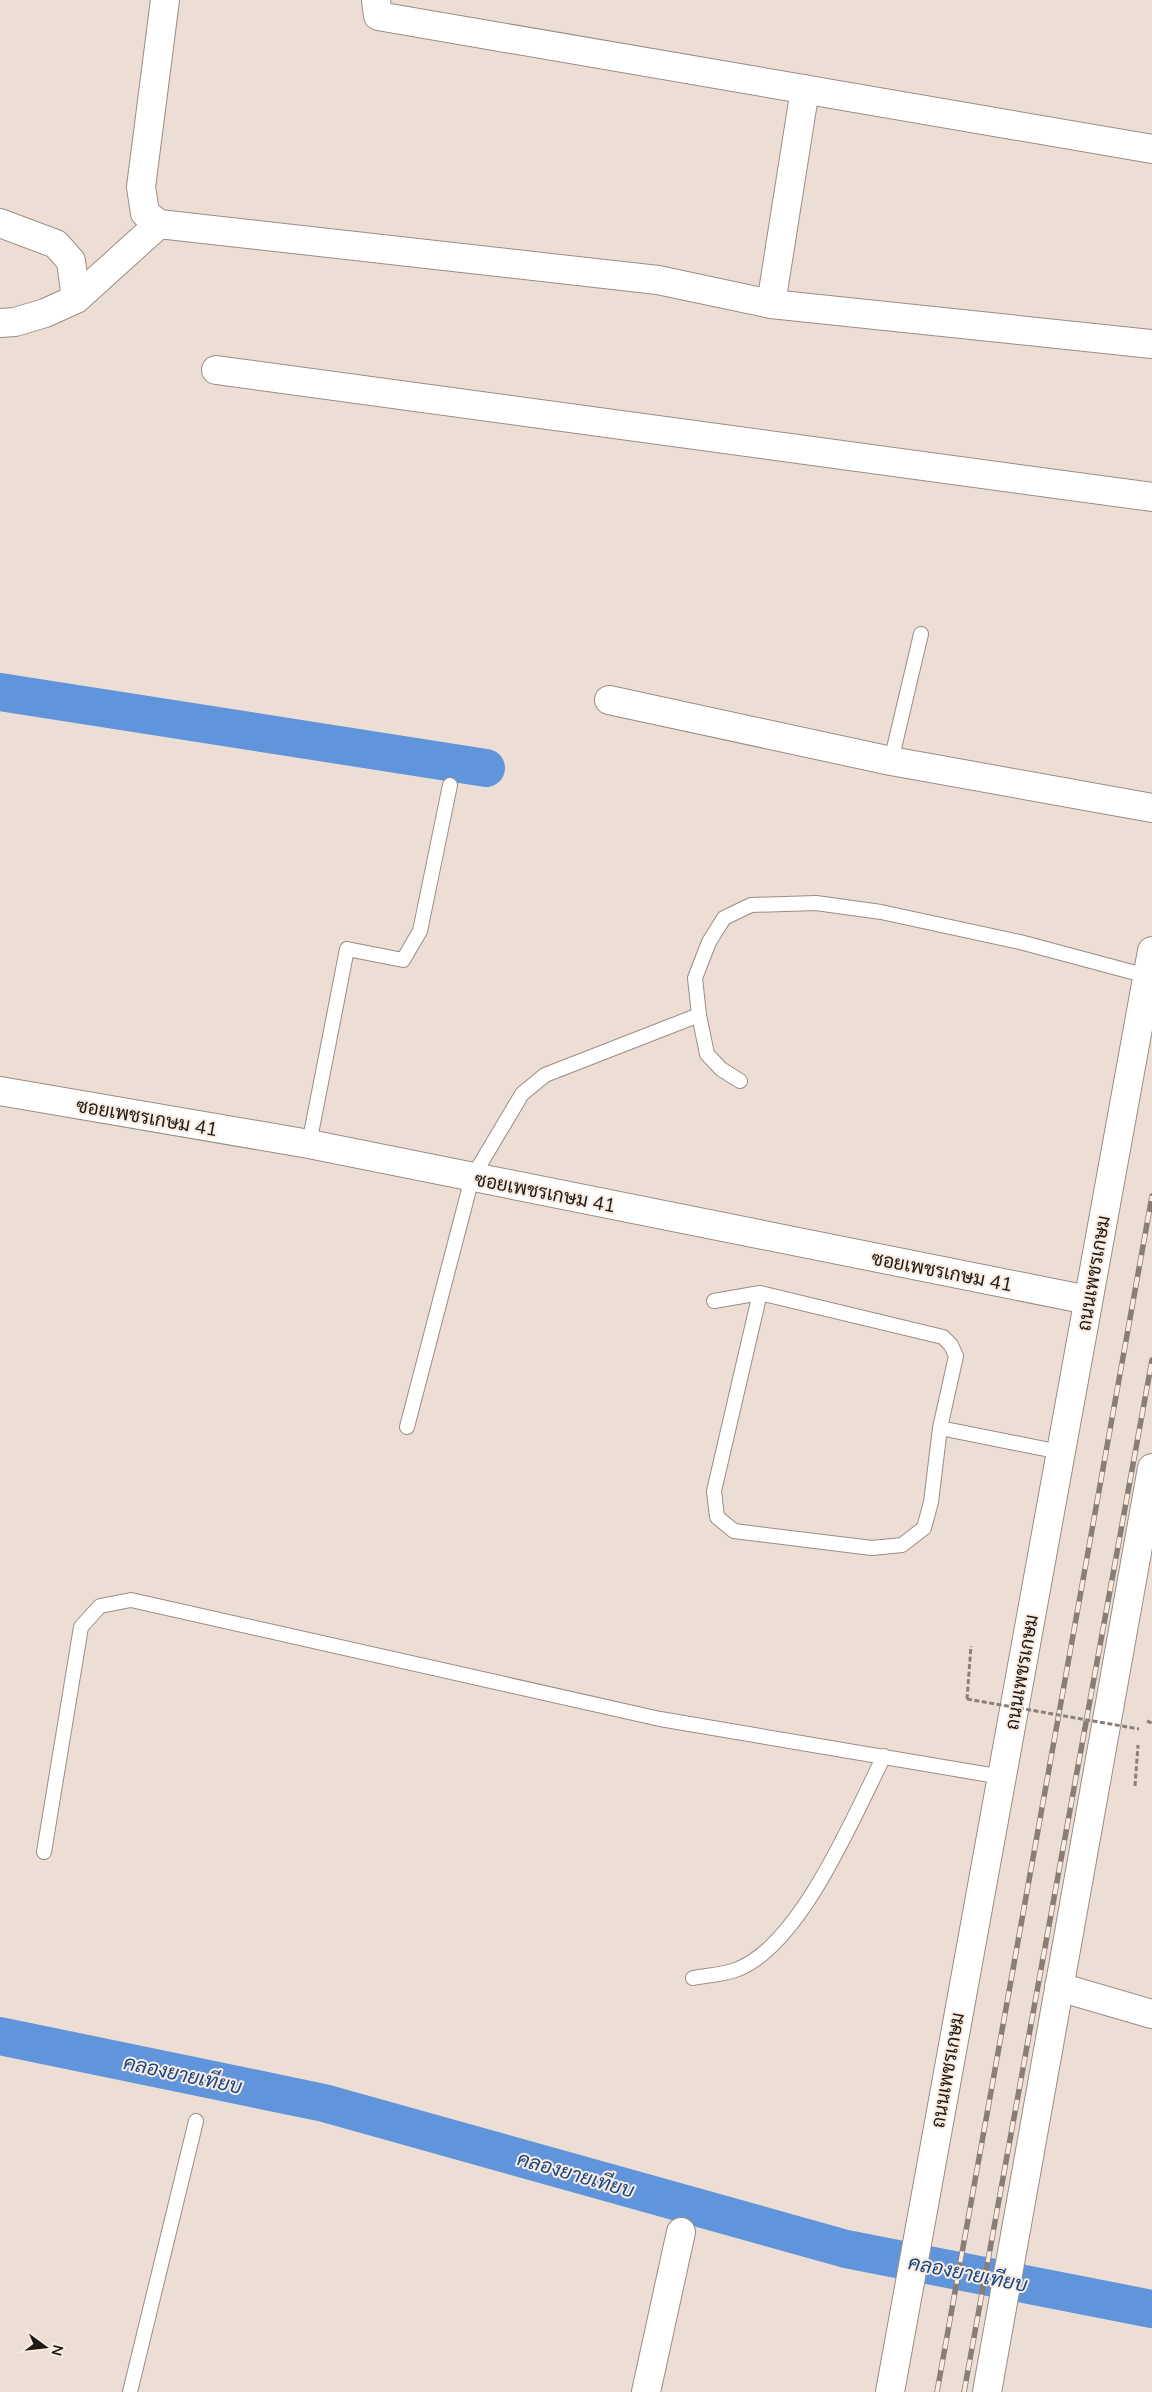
<svg xmlns="http://www.w3.org/2000/svg" width="1152" height="2392" viewBox="0 0 1152 2392" font-family="Mulish,Sarabun,sans-serif">
  <style>
    .lines { fill: none; stroke-linecap: round; stroke-linejoin: round }
    .canal { stroke: #6094db; stroke-width: 38 }
    .service-casing { stroke: #9a8d84; stroke-width: 16 }
    .minor-casing { stroke: #9a8d84; stroke-width: 30 }
    .primary-casing { stroke: #9a8d84; stroke-width: 30 }
    .path { stroke: #8a8079; stroke-width: 3; stroke-dasharray: 5 2.5; stroke-linecap: butt }
    .service { stroke: #fff; stroke-width: 14 }
    .minor { stroke: #fff; stroke-width: 28 }
    .primary { stroke: #fff; stroke-width: 28 }
    .rail-casing { stroke: #887e77; stroke-width: 5.5 }
    .rail { stroke: #faebe1; stroke-width: 4; stroke-dasharray: 11; stroke-linecap: butt }
    .path-bridge { stroke: #8a8079; stroke-width: 3; stroke-dasharray: 5 2.5; stroke-linecap: butt }
    .labels { text-anchor: middle; dominant-baseline: central; stroke-width: 4; stroke-linejoin: round; paint-order: stroke }
    .street-label { font-size: 19px; fill: #1e1915; stroke: #faebe1 }
    .water-label { font-size: 20px; font-style: italic; fill: #134787; stroke: #faebe1 }
  </style>
  <rect width="100%" height="100%" fill="#ecded4"/>
  <g class="lines">
    <path class="canal" d="M 0,692 L 486,768
      M 0,2036 L 324,2103 L 846,2249 L 1152,2309"/>
    <g class="service-casing">
      <path id="service" d="M 891,761 L 921,634
        M 740,1081 L 721,1069 L 707,1054 L 699,1015 L 695,978 L 709,942 L 724,918 L 751,905 L 816,903 L 881,912 L 1020,942 L 1147,976
        M 309,1144 L 347,949 L 403,960 L 420,931 L 450,785
        M 760,1293 L 714,1491 L 717,1517 L 734,1531 L 872,1548 L 902,1545 L 924,1528 L 931,1502 L 940,1428
        M 714,1301 L 760,1293 L 943,1337 L 951,1345 L 956,1356 L 940,1428 L 1060,1452
        M 407,1427 L 472,1178 L 522,1094 L 545,1075 L 699,1015
        M 44,1852 L 81,1627 L 100,1606 L 131,1600 L 660,1719 L 1002,1777
        M 693,1978 C 707,1975 724,1975 738,1969 C 801,1944 854,1816 884,1756
        M 130,2392 L 196,2121"/>
    </g>
    <g class="minor-casing">
      <path id="minor" d="M 165,0 L 141,187 L 145,213 L 159,224 L 658,280 L 771,304 L 1152,344
        M 376,0 L 378,16 L 1152,149
        M 0,223 L 56,244 L 71,261 L 76,299
        M 771,304 L 805,89
        M 0,323 L 15,322 L 45,313 L 76,299 L 159,224
        M 216,370 L 1152,497
        M 609,700 L 891,761 L 1152,808
        M 0,1091 L 309,1144 L 1088,1300
        M 1059,1987 L 1152,2014
        M 646,2392 L 681,2232"/>
    </g>
    <g class="primary-casing">
      <path id="primary" d="M 890,2392 L 1152,951
        M 987,2392 L 1152,1468"/>
    </g>
    <path class="path" d="M 967,1699 L 971,1646
      M 1147,1721 L 1152,1723
      M 1135,1786 L 1138,1745"/>
    <use href="#service" class="service"/>
    <use href="#minor" class="minor"/>
    <use href="#primary" class="primary"/>
    <g class="rail-casing">
      <path id="rail" d="M 937,2392 L 1152,1196
        M 964,2392 L 1152,1360"/>
    </g>
    <use href="#rail" class="rail"/>
    <path class="path-bridge" d="M 967,1699 L 1139,1729"/>
  </g>
  <g class="labels">
    <g class="street-label">
      <text transform="translate(147 1117) rotate(10)">ซอยเพชรเกษม 41</text>
      <text transform="translate(545 1192) rotate(11)">ซอยเพชรเกษม 41</text>
      <text transform="translate(942 1271) rotate(11)">ซอยเพชรเกษม 41</text>
      <text transform="translate(1093 1273) rotate(-80)">ถนนเพชรเกษม</text>
      <text transform="translate(1021 1672) rotate(-80)">ถนนเพชรเกษม</text>
      <text transform="translate(947 2070) rotate(-80)">ถนนเพชรเกษม</text>
    </g>
    <g class="water-label">
      <text transform="translate(183 2074) rotate(12)">คลองยายเทียบ</text>
      <text transform="translate(576 2174) rotate(16)">คลองยายเทียบ</text>
      <text transform="translate(968 2273) rotate(11)">คลองยายเทียบ</text>
    </g>
  </g>
  <g transform="translate(45 2347) rotate(105)" stroke="#faebe1" stroke-width="4" paint-order="stroke">
  <path d="M0-4L9 19L0 12L-9 19Z" fill="#1e1915"/>
  <text y="-8" font-size="14" font-weight="bold" text-anchor="middle" fill="#1e1915">N</text>
  </g>
</svg>
